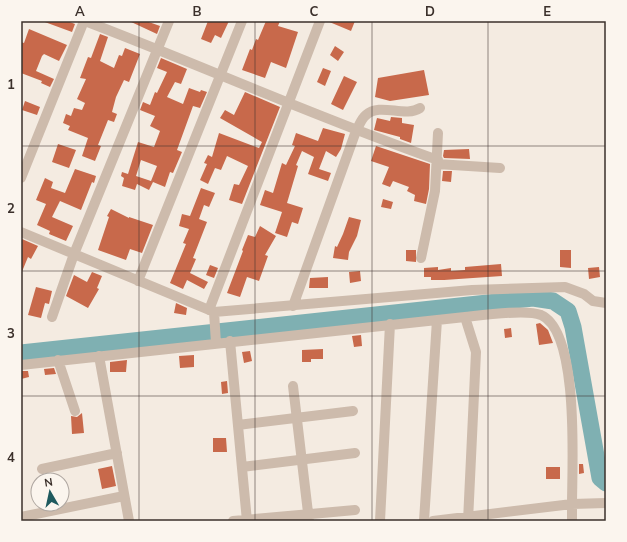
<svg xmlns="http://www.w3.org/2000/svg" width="627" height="542" viewBox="0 0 627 542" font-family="Mulish,sans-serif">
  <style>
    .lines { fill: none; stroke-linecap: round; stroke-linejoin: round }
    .river { stroke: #7fb0b2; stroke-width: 17 }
    .building { fill: #c8694b; fill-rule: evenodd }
    .minor { stroke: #cdbbac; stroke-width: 10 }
    .grid { fill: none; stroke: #3b302b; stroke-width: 1; stroke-opacity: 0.55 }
    .neatline { fill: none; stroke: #3b302b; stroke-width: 1.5 }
    .grid-label { font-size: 13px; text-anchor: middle; font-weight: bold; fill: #3b302b }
  </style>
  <rect width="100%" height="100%" fill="#f4ebe1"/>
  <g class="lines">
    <path class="river" d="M 21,353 L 533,298 L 553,301 L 568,311 L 573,327 L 600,478 L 606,483"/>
  </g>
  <path class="building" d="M 42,21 L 67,21 L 75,24 L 72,32 Z
    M 129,21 L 146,21 L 160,26 L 157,34 Z
    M 208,21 L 229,21 L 221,38 L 215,35 L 211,43 L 201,39 Z
    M 266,21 L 280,21 L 278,26 L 298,32 L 286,68 L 271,62 L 265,78 L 242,70 L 250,49 L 252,50 L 256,39 L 258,40 Z
    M 327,21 L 355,21 L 351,31 Z
    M 29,29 L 67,45 L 59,61 L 44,54 L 42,56 L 36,71 L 54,79 L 50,87 L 41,83 L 42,81 L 21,73 L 21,42 L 24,43 Z
    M 100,34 L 108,37 L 100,61 L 114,68 L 119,55 L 122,56 L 125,48 L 140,54 L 129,82 L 124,80 L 116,97 L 112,112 L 117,114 L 114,122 L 108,120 L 98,145 L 101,146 L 95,161 L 82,156 L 88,138 L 68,130 L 70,126 L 63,123 L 66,114 L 71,116 L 74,108 L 82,110 L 85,103 L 77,99 L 86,79 L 80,78 L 88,57 L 91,58 Z
    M 335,46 L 344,52 L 338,61 L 330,55 Z
    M 161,58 L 187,69 L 181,84 L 175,82 L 167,97 L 183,104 L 189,88 L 200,92 L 201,90 L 207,92 L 200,108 L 193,106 L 177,150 L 182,152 L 173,173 L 170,172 L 165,187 L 153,182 L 149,190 L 137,184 L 135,190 L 122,186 L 124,178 L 121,176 L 122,172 L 128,174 L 138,142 L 154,147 L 160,131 L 150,126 L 155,116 L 140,110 L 143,102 L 150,105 L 155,92 L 157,93 L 167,72 L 157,68 ZM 141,160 L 157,166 L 151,181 L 136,176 Z
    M 323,68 L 331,71 L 325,86 L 317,82 Z
    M 424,70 L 429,95 L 390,101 L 375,97 L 378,78 Z
    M 344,76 L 357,82 L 343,110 L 331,104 Z
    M 245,92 L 280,107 L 242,204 L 229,200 L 234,184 L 239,185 L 248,166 L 227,156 L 221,170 L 215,168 L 208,184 L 200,180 L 207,164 L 204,163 L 208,155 L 212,157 L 219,133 L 259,148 L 262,142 L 220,118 L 225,110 L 234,115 Z
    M 25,101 L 40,107 L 37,115 L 22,110 Z
    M 391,117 L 402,118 L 402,123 L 414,125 L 411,143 L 400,139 L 400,137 L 374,130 L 377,118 L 390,121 Z
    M 323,128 L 345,134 L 341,149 L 336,157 L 326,151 L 319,169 L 331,173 L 328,181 L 308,174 L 314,157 L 302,151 L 296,165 L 298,166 L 287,203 L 303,208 L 298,224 L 292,222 L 287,237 L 275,233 L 282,212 L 260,205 L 265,190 L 273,193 L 282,163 L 286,165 L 295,146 L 292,145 L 296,133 L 318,141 Z
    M 58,144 L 76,150 L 69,168 L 52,162 Z
    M 376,146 L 430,164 L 429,189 L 426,204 L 414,201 L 415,195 L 407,191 L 409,187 L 393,181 L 390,187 L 382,184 L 389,167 L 371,161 Z
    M 469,149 L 470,159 L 444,158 L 443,156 L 444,150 Z
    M 75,169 L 96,176 L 94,183 L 92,182 L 81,210 L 60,201 L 52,217 L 73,226 L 66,241 L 49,234 L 50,231 L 37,225 L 46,204 L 36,200 L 45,178 L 53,182 L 51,188 L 65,193 Z
    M 443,171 L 452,171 L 451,182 L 442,181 Z
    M 201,188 L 215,193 L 209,207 L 204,205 L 199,219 L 207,222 L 193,258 L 196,259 L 190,273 L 208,282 L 204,289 L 187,280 L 183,289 L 170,283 L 186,244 L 183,243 L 189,229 L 179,226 L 182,214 L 190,216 Z
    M 383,199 L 393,202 L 391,209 L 381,207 Z
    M 111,209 L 129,218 L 129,217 L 153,225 L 142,253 L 130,249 L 126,260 L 98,250 L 109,217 L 107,216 Z
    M 349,217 L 361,220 L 357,236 L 349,252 L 348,260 L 333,258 L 335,246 L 337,247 L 343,234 Z
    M 260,226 L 276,236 L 265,255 L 268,256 L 259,281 L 247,277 L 240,297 L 227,293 L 243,251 L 242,250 L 248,235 L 255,237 Z
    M 22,239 L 38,246 L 31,259 L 28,257 L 21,274 Z
    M 406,250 L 416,250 L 416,262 L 406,261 Z
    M 560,250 L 571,250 L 571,268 L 560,267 Z
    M 501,264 L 502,276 L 444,280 L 431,280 L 431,277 L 424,277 L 424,268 L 438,267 L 438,270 L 451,268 L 451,271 L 465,270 L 465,267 Z
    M 210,265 L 218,268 L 214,278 L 206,275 Z
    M 599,267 L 600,277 L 589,279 L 588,268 Z
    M 360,271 L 361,281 L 350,283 L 349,272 Z
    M 92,272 L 102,276 L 97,288 L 99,289 L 88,308 L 66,296 L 74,275 L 87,282 Z
    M 328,277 L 328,288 L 309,288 L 310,278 Z
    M 36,287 L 52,291 L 49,304 L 45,303 L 41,318 L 28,315 Z
    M 176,303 L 187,308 L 186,315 L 174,313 Z
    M 540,323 L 548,330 L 553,343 L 539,345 L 536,324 Z
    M 511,328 L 512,337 L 505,338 L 504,329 Z
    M 361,335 L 362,346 L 354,347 L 352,336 Z
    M 323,349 L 323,359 L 311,359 L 311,362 L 302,362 L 302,350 Z
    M 250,351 L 252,361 L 244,363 L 242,352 Z
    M 194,355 L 194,367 L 180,368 L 179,356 Z
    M 127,360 L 126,372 L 110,372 L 110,362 Z
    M 54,368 L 56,374 L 45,375 L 44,369 Z
    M 21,371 L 28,371 L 29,377 L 21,379 Z
    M 227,381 L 228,393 L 222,394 L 221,382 Z
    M 82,413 L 84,433 L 72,434 L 71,416 L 77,417 Z
    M 213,438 L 226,438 L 227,452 L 213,452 Z
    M 579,464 L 583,464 L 584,473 L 579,474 Z
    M 112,466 L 116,486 L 102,489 L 98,469 Z
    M 546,467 L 560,467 L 560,479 L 546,479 Z"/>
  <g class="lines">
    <path class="minor" d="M 85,21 C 203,66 318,118 438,160
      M 437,164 L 500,168
      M 21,178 L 84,21
      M 21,232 L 214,312 L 472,290 L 565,287 L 584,294 L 593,301 L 606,303
      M 421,258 L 435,191 L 438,133
      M 138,281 L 242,21
      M 293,306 L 356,131 C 359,126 361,119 366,115 C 380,102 405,118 420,108
      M 209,310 L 320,21
      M 214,312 L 216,343
      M 52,317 L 74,254 L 169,21
      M 465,317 L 476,352 L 468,521
      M 230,341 L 247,521
      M 99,356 L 129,521
      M 58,360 L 75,411
      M 21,365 L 465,317 C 483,315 526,309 541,315 C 580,332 572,467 572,504 L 606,503
      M 293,386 L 309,521
      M 238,425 L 353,411
      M 242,467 L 355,453
      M 42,469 L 117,453
      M 21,517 L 124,496
      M 233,521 L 355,510
      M 380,521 L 390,324
      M 424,521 L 437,320
      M 433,521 L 572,504 L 572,521"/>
  </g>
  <path class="grid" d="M 139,21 L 139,521M 255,21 L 255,521M 372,21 L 372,521M 488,21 L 488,521M 21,146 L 606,146M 21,271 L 606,271M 21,396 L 606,396"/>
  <rect width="627" height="542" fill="none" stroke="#fbf5ee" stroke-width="44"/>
  <g transform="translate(50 492) rotate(351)"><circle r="19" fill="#fbf5ee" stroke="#aea6a0"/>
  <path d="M0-3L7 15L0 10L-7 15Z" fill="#1f5a5e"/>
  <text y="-6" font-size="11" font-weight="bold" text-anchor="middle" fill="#3b302b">N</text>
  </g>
  <rect x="22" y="22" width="583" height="498" class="neatline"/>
  <g class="grid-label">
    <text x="80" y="16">A</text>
    <text x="197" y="16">B</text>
    <text x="314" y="16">C</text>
    <text x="430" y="16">D</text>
    <text x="547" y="16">E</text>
    <text x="11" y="89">1</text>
    <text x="11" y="213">2</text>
    <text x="11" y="338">3</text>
    <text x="11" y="462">4</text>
  </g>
</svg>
